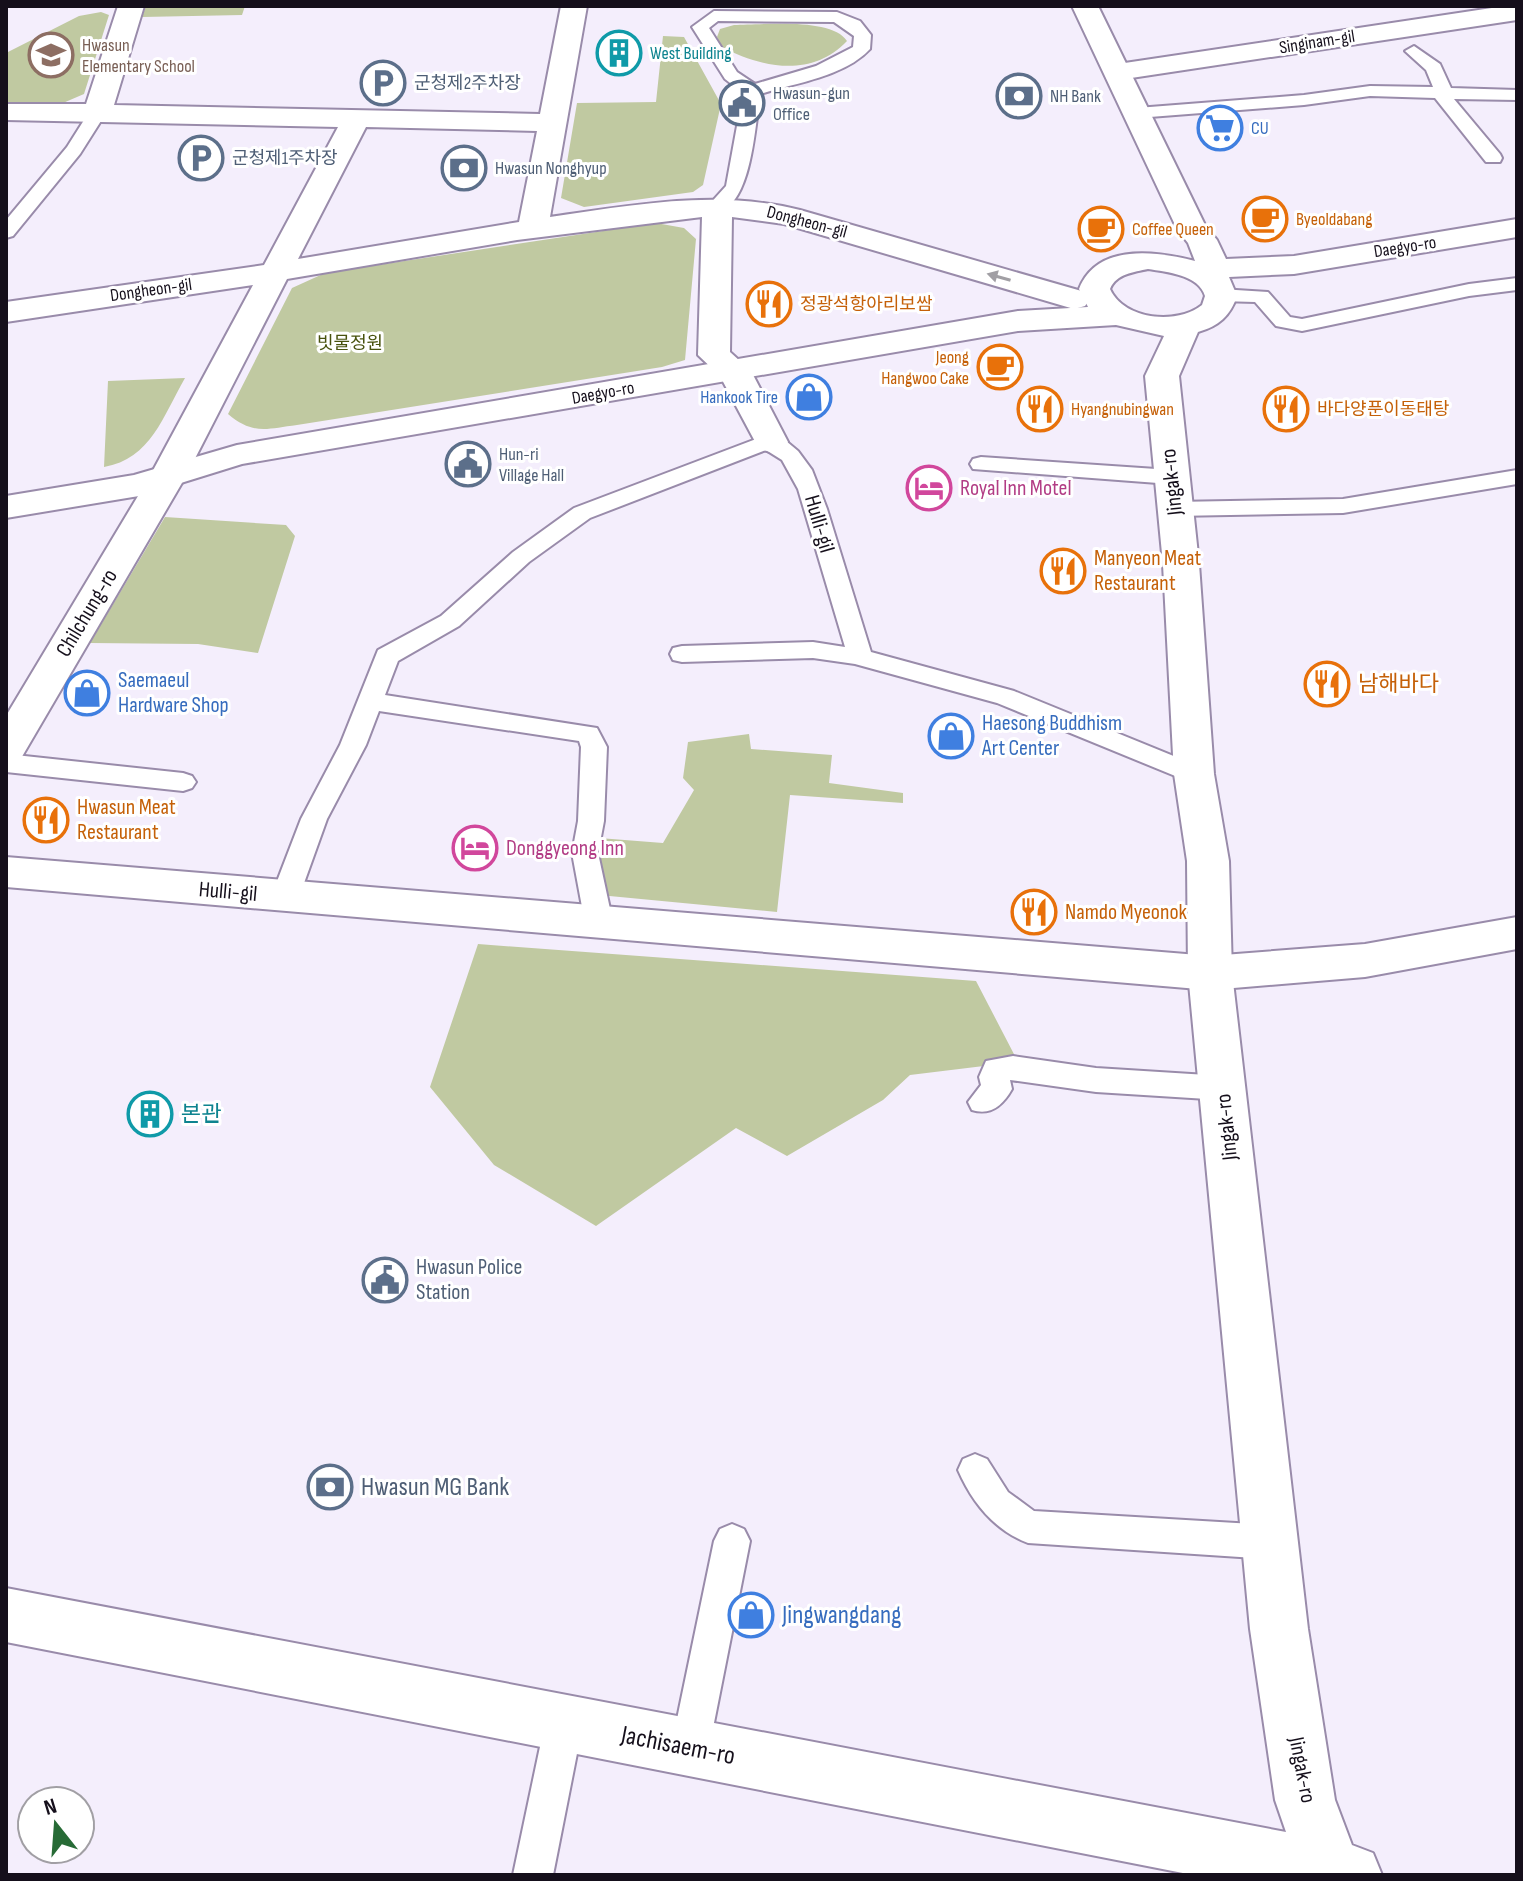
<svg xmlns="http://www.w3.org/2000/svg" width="1523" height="1881" viewBox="0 0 1523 1881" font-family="'Sofia Sans Condensed','Noto Sans KR',sans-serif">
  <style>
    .green { fill: #c0c9a1 }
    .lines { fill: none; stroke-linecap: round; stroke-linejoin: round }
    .lane-casing { stroke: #998baa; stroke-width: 4 }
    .street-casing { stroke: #998baa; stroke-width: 4 }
    .secondary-casing { stroke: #998baa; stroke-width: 4 }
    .lane { fill: #fff; fill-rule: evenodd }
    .street { fill: #fff; fill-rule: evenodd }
    .secondary { fill: #fff; fill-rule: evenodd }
    .oneway { fill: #a19fa4 }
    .labels { text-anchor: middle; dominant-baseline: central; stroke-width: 6; stroke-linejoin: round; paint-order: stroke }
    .far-street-label { font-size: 18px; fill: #150f1b; stroke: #fff }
    .far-education-label { font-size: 18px; fill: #785e54; stroke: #fff; text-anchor: start }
    .far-culture-label { font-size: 18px; fill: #0d838f; stroke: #fff; text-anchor: start }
    .far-service-label { font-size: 18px; fill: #4e5e75; stroke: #fff; text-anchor: start }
    .far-shop-label { font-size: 18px; fill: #366cbe; stroke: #fff; text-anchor: start }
    .far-food-label { font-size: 18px; fill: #c56008; stroke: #fff; text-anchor: start }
    .far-park-label { font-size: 18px; fill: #48520e; stroke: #fff }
    .street-label { font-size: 22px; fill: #150f1b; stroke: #fff }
    .hotel-label { font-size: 22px; fill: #b23c85; stroke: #fff; text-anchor: start }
    .food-label { font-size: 22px; fill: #c56008; stroke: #fff; text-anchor: start }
    .shop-label { font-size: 22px; fill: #366cbe; stroke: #fff; text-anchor: start }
    .culture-label { font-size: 22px; fill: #0d838f; stroke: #fff; text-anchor: start }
    .service-label { font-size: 22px; fill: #4e5e75; stroke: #fff; text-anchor: start }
    .near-service-label { font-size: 26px; fill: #4e5e75; stroke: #fff; text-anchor: start }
    .near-shop-label { font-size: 26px; fill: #366cbe; stroke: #fff; text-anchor: start }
    .near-street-label { font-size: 26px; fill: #150f1b; stroke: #fff }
  </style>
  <rect width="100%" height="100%" fill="#f4eefc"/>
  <path class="green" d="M 146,6 L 245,6 L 242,15 L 142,17 Z
    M 101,12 L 109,15 L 84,94 L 63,103 L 6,102 L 6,53 L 79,16 Z
    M 734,25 C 762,25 832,17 847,41 C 811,79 761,67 721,47 L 717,37 L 720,29 Z
    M 663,36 L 684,37 L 721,104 L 703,185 L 693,192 L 584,207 L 561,198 L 577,103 L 656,102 Z
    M 656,223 L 684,228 L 696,239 L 685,360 L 662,367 L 297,425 C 266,429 253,435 228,414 L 292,288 L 325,273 Z
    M 185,378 C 163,416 151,459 104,467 L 108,381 Z
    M 165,517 L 286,525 L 295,536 L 258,653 L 198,644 L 90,643 Z
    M 749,734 L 751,749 L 832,755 L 829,783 L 903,793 L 903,803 L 790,795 L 777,912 L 599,895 L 599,838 L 663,843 L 694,790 L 683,778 L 688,742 Z
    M 478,944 L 976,981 L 1016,1058 L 992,1065 L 910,1075 L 883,1100 L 787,1156 L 736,1128 L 596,1226 L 494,1165 L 430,1087 Z"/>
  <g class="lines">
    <g class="lane-casing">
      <path id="lane" d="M 714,11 L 837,12 L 860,21 L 871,35 L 870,49 C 844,77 795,83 760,94 C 755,125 752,204 717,213 L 707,207 L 726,186 L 743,93 L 725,79 L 692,27 ZM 718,21 L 834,22 L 854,36 L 853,47 L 816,66 L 755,84 L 737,72 L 709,28 Z
        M 1414,46 L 1440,64 L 1451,88 L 1517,90 L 1517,100 L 1454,99 L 1500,154 L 1502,158 L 1500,162 L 1486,162 L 1435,98 L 1370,96 L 1304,105 L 1137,118 L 1128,113 L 1137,108 L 1304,95 L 1370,86 L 1433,87 L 1426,70 L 1405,51 Z
        M 97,108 L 106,113 L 80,154 L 13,236 L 6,238 L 6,220 L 67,147 L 91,109 Z
        M 1517,278 L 1517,290 L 1469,296 L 1302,331 L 1276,326 L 1255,302 L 1220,301 L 1210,295 L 1220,289 L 1268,292 L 1290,317 L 1302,319 L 1469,284 Z
        M 764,436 L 786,441 L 798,451 L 812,470 L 827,509 L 871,652 L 1014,691 L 1203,768 L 1207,774 L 1203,780 L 1194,783 L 1185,780 L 997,703 L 855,664 L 813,658 L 682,662 L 673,660 L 670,654 L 673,648 L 682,646 L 813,642 L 845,647 L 798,489 L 782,460 L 766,450 L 590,518 L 529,562 L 459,626 L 398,661 L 385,695 L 597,728 L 607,747 L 604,821 L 598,853 L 613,923 L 609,930 L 599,933 L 589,930 L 585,923 L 572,853 L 578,821 L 581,747 L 579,741 L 379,711 L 366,745 L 327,819 L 299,897 L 295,904 L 285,907 L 275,904 L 271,897 L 301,819 L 340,745 L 378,650 L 441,616 L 513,552 L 574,508 Z
        M 981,457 L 1171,470 L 1182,477 L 1171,484 L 973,469 L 970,464 L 973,459 Z
        M 1517,470 L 1517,484 L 1343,513 L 1174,516 L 1166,514 L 1163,509 L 1166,504 L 1174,502 L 1343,499 Z
        M 6,754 L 183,773 L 192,776 L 196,782 L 192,788 L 183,791 L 6,772 Z
        M 1013,1056 L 1096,1068 L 1223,1076 L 1234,1080 L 1238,1088 L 1234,1096 L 1223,1100 L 1096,1092 L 1010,1080 L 1012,1089 C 1003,1105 991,1116 972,1110 L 968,1102 L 981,1085 L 979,1077 L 986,1061 Z
        M 975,1454 L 987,1459 L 1008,1492 L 1034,1511 L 1270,1525 L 1282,1530 L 1288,1542 L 1282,1554 L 1270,1559 L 1028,1543 C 994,1530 972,1502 958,1470 L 963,1459 Z
        M 732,1524 L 744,1529 L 750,1541 L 709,1748 L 703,1761 L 690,1767 L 677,1761 L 671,1748 L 714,1541 L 720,1529 Z
        M 564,1704 L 577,1710 L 583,1723 L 553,1875 L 513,1875 L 545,1723 L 551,1710 Z"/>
    </g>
    <g class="street-casing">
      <path id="street" d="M 118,6 L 144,6 L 114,105 L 540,114 L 561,6 L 587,6 L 550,217 C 633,205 717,189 800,210 L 1085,292 L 1090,299 L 1085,306 L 1074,309 L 784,224 L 732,217 L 730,352 L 751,371 L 788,442 L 783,449 L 771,452 L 759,449 L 720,376 L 698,355 L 702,217 L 517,240 L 287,279 L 186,476 L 20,760 L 6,764 L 6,716 L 150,476 L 253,285 L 6,322 L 6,302 L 264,265 L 338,127 L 6,120 L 6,104 L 86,104 ZM 366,127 L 537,131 L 519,222 L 298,259 Z
        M 1505,6 L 1517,6 L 1517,20 L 1118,80 L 1108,78 L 1104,72 L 1108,66 L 1118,64 Z
        M 6,857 L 1210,956 L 1365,944 L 1517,917 L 1517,949 L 1365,977 L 1210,990 L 6,887 Z"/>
    </g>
    <g class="secondary-casing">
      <path id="secondary" d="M 1072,6 L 1098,6 L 1205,225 L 1217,240 L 1226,259 L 1294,256 L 1517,219 L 1517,237 L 1294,274 L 1229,277 L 1237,296 C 1230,316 1219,326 1198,332 L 1179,376 L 1199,564 L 1214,774 L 1229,861 L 1232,973 L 1308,1629 L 1335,1800 L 1352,1845 L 1373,1853 L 1382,1875 L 1193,1875 L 6,1642 L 6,1588 L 1286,1832 L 1275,1800 L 1250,1629 L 1188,973 L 1187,861 L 1174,774 L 1163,564 L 1145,376 L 1164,336 L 1116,325 L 1018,331 L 242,464 L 139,496 L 6,518 L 6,496 L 134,475 L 237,445 L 1018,311 L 1088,307 L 1079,289 C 1097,243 1156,251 1195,261 L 1188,243 L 1177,229 ZM 1148,269 C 1167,272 1199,275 1205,296 L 1202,305 C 1177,325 1124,320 1110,289 C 1116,274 1134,272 1148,269 Z"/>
    </g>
    <use href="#lane" class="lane"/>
    <use href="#street" class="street"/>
    <use href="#secondary" class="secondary"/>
  </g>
  <defs><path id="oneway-solid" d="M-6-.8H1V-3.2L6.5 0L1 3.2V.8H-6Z" transform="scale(2)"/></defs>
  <use class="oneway" href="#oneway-solid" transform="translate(999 277) rotate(-164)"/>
  <defs>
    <g id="building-ring" transform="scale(2.3)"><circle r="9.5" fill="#fff" stroke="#0f9aa8" stroke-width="1.5"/><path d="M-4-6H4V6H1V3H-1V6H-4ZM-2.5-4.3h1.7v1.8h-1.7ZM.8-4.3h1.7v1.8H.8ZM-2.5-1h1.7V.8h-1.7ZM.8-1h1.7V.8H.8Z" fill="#0f9aa8"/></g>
    <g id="school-ring" transform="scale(2.3)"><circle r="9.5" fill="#fff" stroke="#8d6e63" stroke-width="1.5"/><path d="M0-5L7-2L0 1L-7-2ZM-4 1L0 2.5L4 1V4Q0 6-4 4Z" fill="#8d6e63"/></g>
    <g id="parking-ring" transform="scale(2.3)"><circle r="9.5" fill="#fff" stroke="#5c6f8a" stroke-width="1.5"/><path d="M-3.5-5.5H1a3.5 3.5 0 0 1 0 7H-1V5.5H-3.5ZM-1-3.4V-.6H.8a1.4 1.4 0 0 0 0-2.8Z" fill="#5c6f8a"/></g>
    <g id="bank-ring" transform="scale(2.3)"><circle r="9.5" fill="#fff" stroke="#5c6f8a" stroke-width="1.5"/><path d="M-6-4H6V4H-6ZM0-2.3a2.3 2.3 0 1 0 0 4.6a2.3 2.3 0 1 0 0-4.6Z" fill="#5c6f8a"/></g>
    <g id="civic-ring" transform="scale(2.3)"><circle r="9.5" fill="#fff" stroke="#5c6f8a" stroke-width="1.5"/><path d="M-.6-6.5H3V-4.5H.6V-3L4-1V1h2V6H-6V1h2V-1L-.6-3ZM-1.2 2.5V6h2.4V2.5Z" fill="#5c6f8a"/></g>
    <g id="supermarket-ring" transform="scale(2.3)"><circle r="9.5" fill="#fff" stroke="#3f7fe0" stroke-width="1.5"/><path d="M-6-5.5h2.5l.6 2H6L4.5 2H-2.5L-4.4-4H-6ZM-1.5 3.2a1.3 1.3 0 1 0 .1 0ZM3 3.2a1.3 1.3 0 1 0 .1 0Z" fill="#3f7fe0"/></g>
    <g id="cafe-ring" transform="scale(2.3)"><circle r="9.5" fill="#fff" stroke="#e8710a" stroke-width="1.5"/><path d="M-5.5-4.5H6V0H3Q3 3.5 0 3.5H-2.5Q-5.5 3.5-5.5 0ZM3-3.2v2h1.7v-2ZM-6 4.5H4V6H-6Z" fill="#e8710a"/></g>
    <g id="restaurant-ring" transform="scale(2.3)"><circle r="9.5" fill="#fff" stroke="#e8710a" stroke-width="1.5"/><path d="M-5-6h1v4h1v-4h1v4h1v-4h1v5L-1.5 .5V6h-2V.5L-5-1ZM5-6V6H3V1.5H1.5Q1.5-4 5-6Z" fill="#e8710a"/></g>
    <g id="shop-ring" transform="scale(2.3)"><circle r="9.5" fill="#fff" stroke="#3f7fe0" stroke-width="1.5"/><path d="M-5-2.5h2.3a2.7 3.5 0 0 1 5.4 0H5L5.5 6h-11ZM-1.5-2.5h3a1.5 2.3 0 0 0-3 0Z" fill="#3f7fe0"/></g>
    <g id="hotel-ring" transform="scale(2.3)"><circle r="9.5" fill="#fff" stroke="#d1479c" stroke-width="1.5"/><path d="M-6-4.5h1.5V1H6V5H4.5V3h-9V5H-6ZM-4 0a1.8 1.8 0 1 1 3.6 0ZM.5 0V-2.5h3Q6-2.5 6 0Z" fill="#d1479c"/></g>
  </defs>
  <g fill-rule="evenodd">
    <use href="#building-ring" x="619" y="53"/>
    <use href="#school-ring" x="51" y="55"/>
    <use href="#parking-ring" x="383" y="83"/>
    <use href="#bank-ring" x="1019" y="96"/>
    <use href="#civic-ring" x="742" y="103"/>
    <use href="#supermarket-ring" x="1220" y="128"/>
    <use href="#parking-ring" x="201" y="158"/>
    <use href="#bank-ring" x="464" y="168"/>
    <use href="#cafe-ring" x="1265" y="219"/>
    <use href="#cafe-ring" x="1101" y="229"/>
    <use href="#restaurant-ring" x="769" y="304"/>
    <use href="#cafe-ring" x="1000" y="367"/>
    <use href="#shop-ring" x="809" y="397"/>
    <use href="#restaurant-ring" x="1040" y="409"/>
    <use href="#restaurant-ring" x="1286" y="409"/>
    <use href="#civic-ring" x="468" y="464"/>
    <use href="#hotel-ring" x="929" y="488"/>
    <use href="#restaurant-ring" x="1063" y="571"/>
    <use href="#restaurant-ring" x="1327" y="684"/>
    <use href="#shop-ring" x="87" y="693"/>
    <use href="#shop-ring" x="951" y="736"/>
    <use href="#restaurant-ring" x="46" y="820"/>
    <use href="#hotel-ring" x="475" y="848"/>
    <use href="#restaurant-ring" x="1034" y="912"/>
    <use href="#building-ring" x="150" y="1114"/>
    <use href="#civic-ring" x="385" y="1280"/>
    <use href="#bank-ring" x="330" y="1487"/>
    <use href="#shop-ring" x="751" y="1615"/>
  </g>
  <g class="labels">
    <g class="far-street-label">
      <text transform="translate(1317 42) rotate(-9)">Singinam-gil</text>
      <text transform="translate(807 222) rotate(15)">Dongheon-gil</text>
      <text transform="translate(1405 247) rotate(-9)">Daegyo-ro</text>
      <text transform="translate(151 290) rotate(-8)">Dongheon-gil</text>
      <text transform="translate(603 393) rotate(-10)">Daegyo-ro</text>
    </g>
    <g class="far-education-label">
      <text x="82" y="45">Hwasun<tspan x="82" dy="21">Elementary School</tspan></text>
    </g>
    <g class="far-culture-label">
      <text x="650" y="53">West Building</text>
    </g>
    <g class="far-service-label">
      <text x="414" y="83">군청제2주차장</text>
      <text x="773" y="93">Hwasun-gun<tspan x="773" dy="21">Office</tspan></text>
      <text x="1050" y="96">NH Bank</text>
      <text x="232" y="158">군청제1주차장</text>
      <text x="495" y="168">Hwasun Nonghyup</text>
      <text x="499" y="454">Hun-ri<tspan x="499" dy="21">Village Hall</tspan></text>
    </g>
    <g class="far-shop-label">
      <text x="1251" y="128">CU</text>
      <text x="778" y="397" text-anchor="end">Hankook Tire</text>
    </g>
    <g class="far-food-label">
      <text x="1296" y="219">Byeoldabang</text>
      <text x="1132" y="229">Coffee Queen</text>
      <text x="800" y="304">정광석항아리보쌈</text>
      <text x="969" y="357" text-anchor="end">Jeong<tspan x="969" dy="21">Hangwoo Cake</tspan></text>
      <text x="1071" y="409">Hyangnubingwan</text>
      <text x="1317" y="409">바다양푼이동태탕</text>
    </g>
    <g class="far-park-label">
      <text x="350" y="343">빗물정원</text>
    </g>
    <g class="street-label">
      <text transform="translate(1172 482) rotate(-96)">Jingak-ro</text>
      <text transform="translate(819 524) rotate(74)">Hulli-gil</text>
      <text transform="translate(87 613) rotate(-59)">Chilchung-ro</text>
      <text transform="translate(228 892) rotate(5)">Hulli-gil</text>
      <text transform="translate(1227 1127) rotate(-96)">Jingak-ro</text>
      <text transform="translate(1302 1770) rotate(79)">Jingak-ro</text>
    </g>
    <g class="hotel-label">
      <text x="960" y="488">Royal Inn Motel</text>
      <text x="506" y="848">Donggyeong Inn</text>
    </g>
    <g class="food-label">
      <text x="1094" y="558">Manyeon Meat<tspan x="1094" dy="25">Restaurant</tspan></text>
      <text x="1358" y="684">남해바다</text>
      <text x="77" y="807">Hwasun Meat<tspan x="77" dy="25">Restaurant</tspan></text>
      <text x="1065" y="912">Namdo Myeonok</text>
    </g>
    <g class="shop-label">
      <text x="118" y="680">Saemaeul<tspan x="118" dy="25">Hardware Shop</tspan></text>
      <text x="982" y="723">Haesong Buddhism<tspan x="982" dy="25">Art Center</tspan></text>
    </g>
    <g class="culture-label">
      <text x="181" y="1114">본관</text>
    </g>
    <g class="service-label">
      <text x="416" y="1267">Hwasun Police<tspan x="416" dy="25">Station</tspan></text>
    </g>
    <g class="near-service-label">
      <text x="361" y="1487">Hwasun MG Bank</text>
    </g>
    <g class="near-shop-label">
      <text x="782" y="1615">Jingwangdang</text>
    </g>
    <g class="near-street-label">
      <text transform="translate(678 1746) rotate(11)">Jachisaem-ro</text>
    </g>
  </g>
  <rect width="1523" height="1881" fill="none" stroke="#150f1b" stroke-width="16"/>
  <g transform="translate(56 1825) rotate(343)"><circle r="38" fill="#ffffff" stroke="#a19fa4" stroke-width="2"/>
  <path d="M0-6L14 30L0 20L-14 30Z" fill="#276b36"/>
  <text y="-12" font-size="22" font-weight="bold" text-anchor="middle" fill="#150f1b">N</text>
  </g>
</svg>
